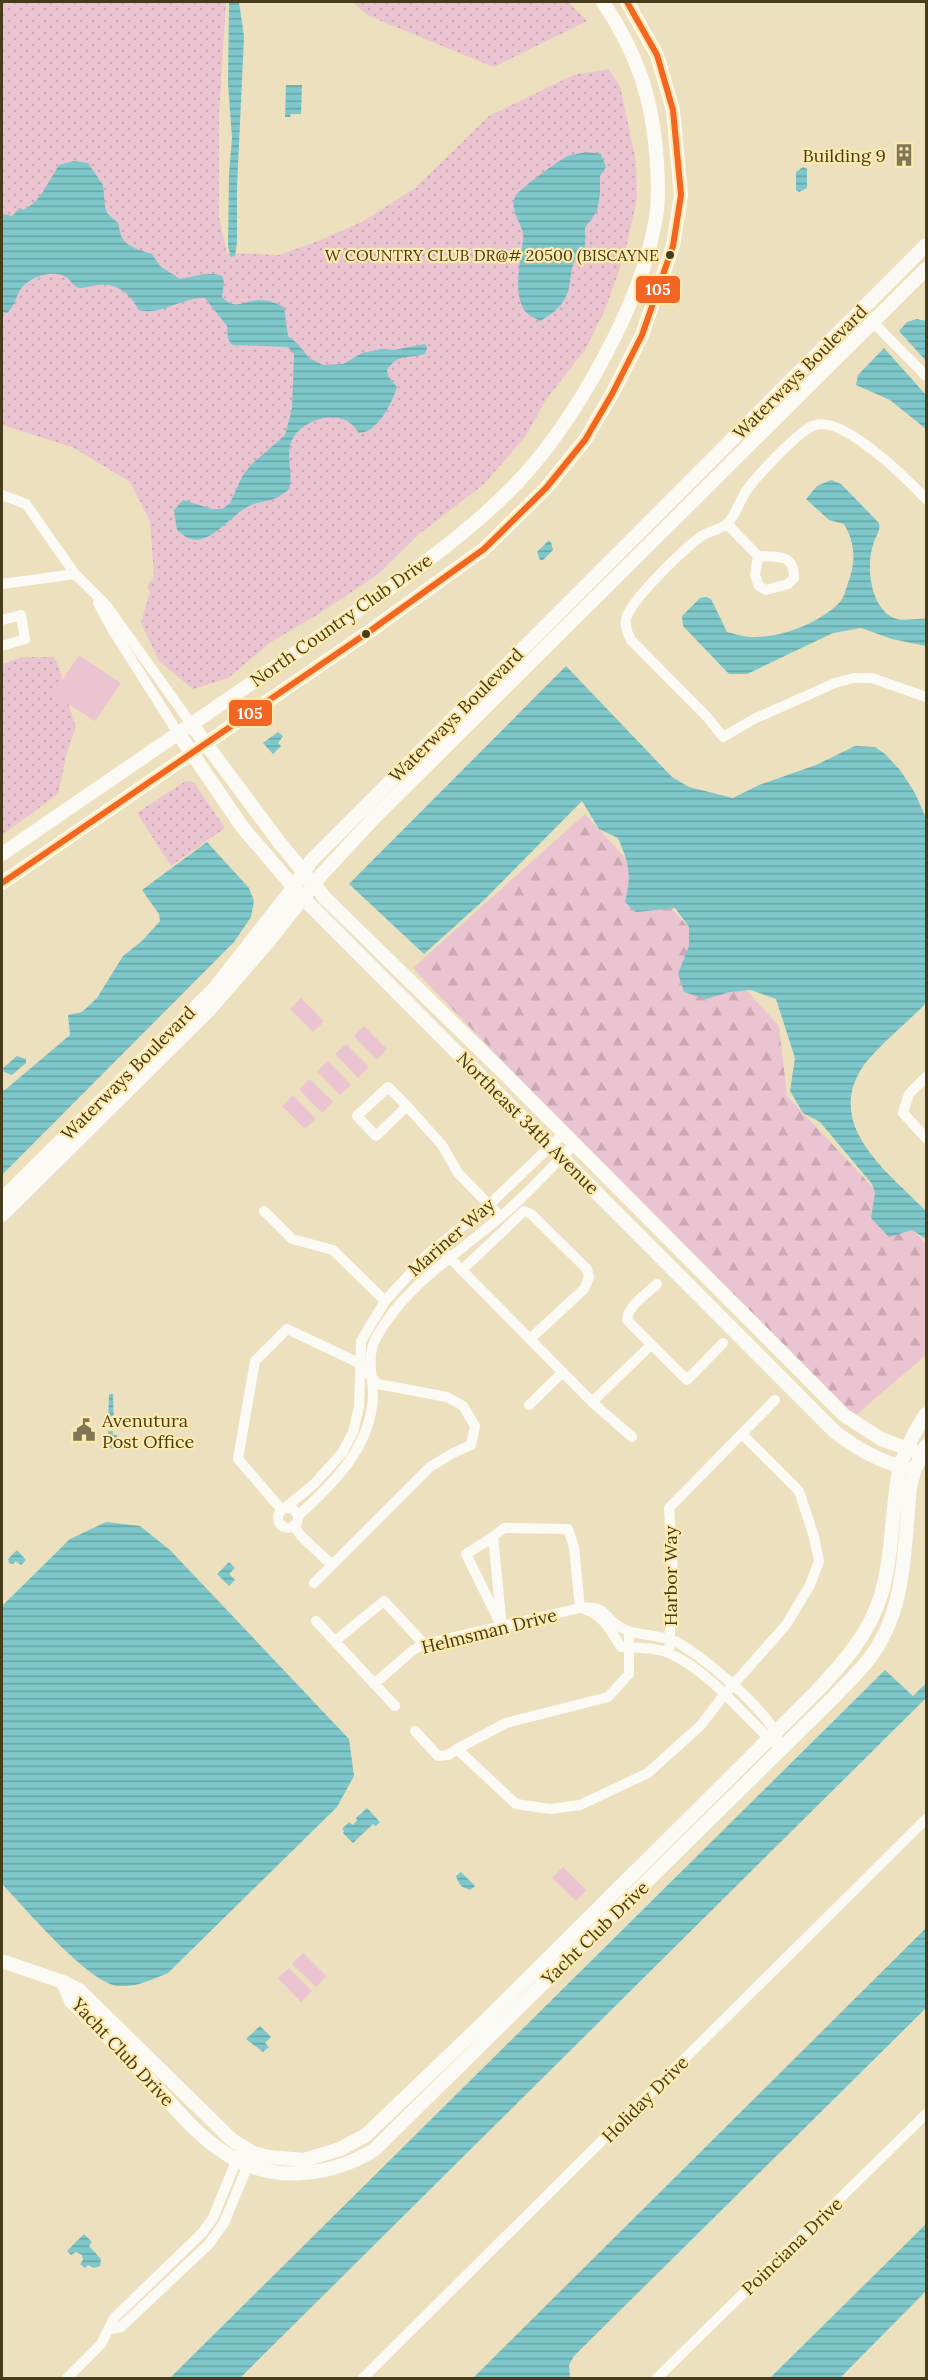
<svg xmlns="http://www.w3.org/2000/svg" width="928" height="2380" viewBox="0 0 928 2380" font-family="Lora,serif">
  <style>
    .grass { fill: url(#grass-dots) }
    .forest { fill: url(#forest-firs) }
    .garden { fill: #eac4d1 }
    .water { fill: url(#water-rules) }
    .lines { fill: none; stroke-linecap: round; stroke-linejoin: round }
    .minor { stroke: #fcfaf5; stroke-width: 10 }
    .tertiary { stroke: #fcfaf5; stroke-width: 14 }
    .bus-1-casing { stroke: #fee9ad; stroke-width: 10 }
    .bus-1 { stroke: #f26522; stroke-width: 6 }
    .bus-dot { fill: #463c1c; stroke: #fee9ad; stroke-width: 2 }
    .labels { text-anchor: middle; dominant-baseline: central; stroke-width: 4.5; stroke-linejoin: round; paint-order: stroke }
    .bus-label { font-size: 16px; fill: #463c1c; stroke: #fee9ad; text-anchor: end }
    .poi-label { font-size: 18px; fill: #463c1c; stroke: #fee9ad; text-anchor: end }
    .street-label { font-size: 18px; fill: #463c1c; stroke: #fee9ad }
    .line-badge { stroke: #fee9ad; stroke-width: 2 }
    .badge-label { font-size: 16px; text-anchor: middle; font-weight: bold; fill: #fff }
  </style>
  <defs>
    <pattern id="grass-dots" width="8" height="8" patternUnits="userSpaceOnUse" patternTransform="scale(1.5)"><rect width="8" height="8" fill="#eac4d1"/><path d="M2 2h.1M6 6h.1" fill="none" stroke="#caa9b3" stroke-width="1.8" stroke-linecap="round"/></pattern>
    <pattern id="forest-firs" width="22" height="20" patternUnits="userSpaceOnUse" patternTransform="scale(1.5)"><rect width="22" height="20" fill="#eac4d1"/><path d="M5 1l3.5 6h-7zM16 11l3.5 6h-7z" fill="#caa9b3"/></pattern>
    <pattern id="water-rules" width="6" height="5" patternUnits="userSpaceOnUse" patternTransform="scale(1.5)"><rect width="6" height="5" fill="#7ec7ca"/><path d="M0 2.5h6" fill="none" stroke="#69a3a3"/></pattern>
  </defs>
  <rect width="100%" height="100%" fill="#ece0bf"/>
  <path class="grass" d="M 2,2 L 226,2 L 219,114 L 219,217 L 227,253 L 279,255 L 318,241 L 362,222 L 415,188 L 489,116 L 573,75 L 608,69 L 620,86 L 636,162 L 637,199 L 624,256 L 605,310 L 585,350 L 547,398 L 525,437 L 483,485 L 419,534 L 378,574 L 320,613 L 271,642 L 228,678 L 193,689 L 159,661 L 141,623 L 150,592 L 147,587 L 154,576 L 150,521 L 130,482 L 72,447 L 2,425 Z
    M 352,2 L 568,2 L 587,21 L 494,67 L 369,16 Z
    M 23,657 L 54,657 C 66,679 66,704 76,727 L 67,752 L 58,794 L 2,835 L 2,664 Z
    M 190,781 L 195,784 L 225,828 L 171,866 L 137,813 L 184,782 Z"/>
  <path class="forest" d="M 585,814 L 779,1026 L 787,1096 L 926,1244 L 926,1355 L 856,1415 L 830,1401 L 413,968 Z"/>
  <path class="garden" d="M 79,655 L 121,683 L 95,721 L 53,694 Z
    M 301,998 L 324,1022 L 313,1032 L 290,1009 Z
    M 364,1026 L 387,1049 L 377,1060 L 354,1036 Z
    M 346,1044 L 369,1067 L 358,1078 L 335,1054 Z
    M 328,1061 L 351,1085 L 340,1095 L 317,1071 Z
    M 310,1079 L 333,1102 L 322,1113 L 299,1089 Z
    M 293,1095 L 316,1119 L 305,1129 L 282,1106 Z
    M 563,1867 L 586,1890 L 576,1901 L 552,1878 Z
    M 303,1953 L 326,1976 L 316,1987 L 292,1964 Z
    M 289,1968 L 312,1991 L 301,2002 L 278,1978 Z"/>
  <path class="water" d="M 229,2 L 239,2 L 244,36 L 237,188 L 237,242 L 235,256 L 231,257 L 228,247 L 229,174 L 232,138 L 228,83 Z
    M 286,85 L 302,85 L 301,114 L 291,114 L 290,117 L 285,117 Z
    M 586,152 L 601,154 L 606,167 L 600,176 L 600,194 L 597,211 L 585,228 L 585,247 C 558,268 587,296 540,321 C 535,318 528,315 525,311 C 512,292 521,260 523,239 C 525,224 507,212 516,195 C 521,188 559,160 568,156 C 573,154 580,154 586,152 Z
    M 74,161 L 88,163 L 103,185 L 105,206 L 107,213 L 118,223 L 121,236 L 126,243 L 136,249 L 152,254 L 160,266 L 180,279 C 194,277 208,271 222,276 L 224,282 L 222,297 C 234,311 244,301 259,300 C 269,300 276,303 284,307 L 288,336 L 297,343 L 309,358 L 323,365 L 343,364 L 362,353 L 382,349 L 394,350 L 425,344 L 427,348 L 425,354 C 408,359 398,353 387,370 L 388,376 L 397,387 C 392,403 378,432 359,433 C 355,428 351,422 345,420 C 326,412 295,424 290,446 C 287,460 293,474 289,489 C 271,505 265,498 247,507 C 232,516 218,534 202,539 C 191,542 184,536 177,530 L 174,510 L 183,500 L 212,509 L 222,509 L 230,503 L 243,475 L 251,465 L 285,435 L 292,409 L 294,354 L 288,347 L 232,345 L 228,339 L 227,326 L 205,298 C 182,297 160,316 139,310 C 130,294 118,283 99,285 C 93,285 86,288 81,288 C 73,287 72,281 66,277 C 56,271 40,274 31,280 C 14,290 19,302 7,313 L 2,312 L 2,214 L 12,216 L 20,208 L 23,210 C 41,202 48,182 59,165 Z
    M 803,167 L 807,169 L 807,188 L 799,192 L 796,190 L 796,172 Z
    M 917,319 L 926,321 L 926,361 L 899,331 L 907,322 Z
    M 884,348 L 926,395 L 926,429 L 890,400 L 856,385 L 858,375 Z
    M 831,480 L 841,484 L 879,523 C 881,531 875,537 873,545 C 866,566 870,607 894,618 C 904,622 916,618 926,619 L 926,646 L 892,639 L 861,628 L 833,633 L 747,674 L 729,674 L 683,626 L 682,616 L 700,598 L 706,597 L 711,599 L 727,632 C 736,634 746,638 755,637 C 783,637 819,623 839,603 C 844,598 845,592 847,586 C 856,563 856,545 844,524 L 829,520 L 806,499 L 817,486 Z
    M 548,541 L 551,542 L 553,550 L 543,560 L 540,560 L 537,552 Z
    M 566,666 L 672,777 L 689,787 L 733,798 L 759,785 L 816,765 L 855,746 L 875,747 L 885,754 L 900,770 L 915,793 L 926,818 L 926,1003 C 907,1023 880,1044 864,1065 C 822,1125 889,1173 926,1211 L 926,1239 L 912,1230 L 889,1237 L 871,1218 L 875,1193 L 872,1184 L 820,1122 L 803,1113 L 790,1091 L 795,1058 L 776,999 L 751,990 L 730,992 L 706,999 L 684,992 L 678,974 L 689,946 L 689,927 L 675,908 L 636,912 L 625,902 C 632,874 629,864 618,838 L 599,829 L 582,801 L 485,899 L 424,954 L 349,884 Z
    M 278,732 L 283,736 L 278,743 L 281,746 L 273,754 L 263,743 Z
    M 207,842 L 249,888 L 254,901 L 251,917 L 234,942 L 2,1175 L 2,1090 L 5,1090 L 70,1035 L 68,1015 L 82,1012 L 97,998 L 123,956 L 142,941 L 160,921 L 159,914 L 142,890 Z
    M 17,1056 L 26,1059 L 26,1063 L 12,1075 L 4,1072 L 3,1068 Z
    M 109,1394 L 113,1394 L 114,1426 L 108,1426 Z
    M 108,1431 L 113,1431 L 113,1435 L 117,1435 L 116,1446 L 112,1449 L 105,1444 L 105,1439 L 108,1439 Z
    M 106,1522 L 140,1526 L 170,1550 L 349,1739 L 354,1776 L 337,1807 L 168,1973 C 151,1980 137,1987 119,1986 C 90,1985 24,1907 2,1884 L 2,1606 L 70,1539 Z
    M 17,1550 L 26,1560 L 21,1565 L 16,1561 L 13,1564 L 9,1563 L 8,1559 Z
    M 229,1562 L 235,1568 L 229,1574 L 235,1580 L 229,1586 L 217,1574 Z
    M 885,1670 L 913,1696 L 926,1683 L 926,1698 L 240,2378 L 170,2378 Z
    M 367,1808 L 380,1822 L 376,1826 L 373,1824 L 353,1843 L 343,1833 L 344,1831 L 342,1829 L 349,1822 L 353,1825 L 357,1820 L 356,1818 Z
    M 461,1872 L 475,1886 L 470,1890 C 461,1886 460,1887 456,1876 Z
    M 926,1928 L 926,2008 L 574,2356 L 569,2365 L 570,2378 L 473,2378 Z
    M 260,2026 L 271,2037 L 265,2043 L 269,2047 L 263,2052 L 246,2039 Z
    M 926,2224 L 926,2291 L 841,2377 L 839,2378 L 770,2378 Z
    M 84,2234 L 92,2242 L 89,2246 L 101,2259 L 100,2266 L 94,2268 L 88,2265 L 85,2268 L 80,2264 L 83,2260 L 82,2255 L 76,2252 L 71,2255 L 67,2251 Z"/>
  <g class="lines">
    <path class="minor" d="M 861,310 L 926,376
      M 2,495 L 26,504 L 75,574
      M 926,499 C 907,479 844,416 815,425 C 799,430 756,477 746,491 C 740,501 735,515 728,523 C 722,529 710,531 703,535 C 686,547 630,600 626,619 C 625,627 627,633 631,640 L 708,718 L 723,737 L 754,719 L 835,683 L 854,678 L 872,678 L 926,697
      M 727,524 L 758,556
      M 758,556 C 778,557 794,553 794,578 L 788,584 L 766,590 L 759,586 L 755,575 Z
      M 2,584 L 75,574 L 106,605 L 192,725
      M 98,603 L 112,629 L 178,733
      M 2,620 L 21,615 L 25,639 L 2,646
      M 926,1077 L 909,1094 L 903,1113 L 926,1138
      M 388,1087 L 407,1106 L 376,1136 L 357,1116 Z
      M 407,1106 L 442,1145 L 458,1173 L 501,1217
      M 264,1211 L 292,1239 L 333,1250 L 385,1301
      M 438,1246 L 592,1402 L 632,1437
      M 463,1269 L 524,1211 L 531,1214 L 587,1269 L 589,1277 L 584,1289 L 530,1339
      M 657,1284 C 647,1294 628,1305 627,1320 L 687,1380 L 723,1343
      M 592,1402 L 651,1345
      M 529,1405 L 563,1372
      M278 1518a10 10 0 1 1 20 0a10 10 0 1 1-20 0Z
      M 285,1508 L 314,1484 L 342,1453 L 353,1432 L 359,1407 L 361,1341 L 385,1301 L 428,1254 L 490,1204 L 563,1134
      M 282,1510 L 238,1459 L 255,1361 L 287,1329 L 359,1363 L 378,1384 L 447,1397 L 463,1406 L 475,1426 L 471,1445 L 453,1453 L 430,1467 L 332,1565 L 301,1536 L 294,1526
      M 298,1516 C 334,1483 371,1447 373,1396 C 373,1375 366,1358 376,1338 C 404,1286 455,1256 499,1218 C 526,1196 549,1169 574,1145
      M 493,1537 L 466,1554 L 499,1621
      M 314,1583 L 332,1565
      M 586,1610 C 603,1615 612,1633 621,1647 C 635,1648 658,1647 671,1654 C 711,1673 741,1713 773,1742
      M 316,1621 L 395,1706
      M 502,1627 L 493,1537 L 504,1528 L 568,1529 L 574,1547 L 580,1608
      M 629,1631 L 629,1674 L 608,1697 L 506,1723 L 457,1749 L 516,1804 L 550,1809 L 580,1805 L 648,1773 L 701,1725 L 724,1695 L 786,1625 L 810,1585 L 819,1561 L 814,1537 L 799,1491 L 742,1434
      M 335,1641 L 384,1601 L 424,1644
      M 669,1653 L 673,1572 L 669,1508 L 775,1400
      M 374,1684 L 412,1651 L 424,1644 L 580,1608 C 609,1605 602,1618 622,1628 C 636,1636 656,1634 672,1640 C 697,1650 771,1713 778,1739
      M 415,1731 L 438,1756 L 448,1755 L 457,1749
      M 109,2330 L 121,2327 L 209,2244 L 224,2223 L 250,2160
      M 67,2378 L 101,2344 L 114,2318 L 202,2233 L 213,2218 L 239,2154
      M 363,2378 L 926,1819
      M 657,2378 L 926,2114"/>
    <path class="tertiary" d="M 192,725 L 279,842 L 325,898 L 504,1073 L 844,1415 L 881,1439 L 914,1451
      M 178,733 L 243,828 L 303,898 L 835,1432 C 857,1449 880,1462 907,1468
      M 2,854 L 402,580 C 440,551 479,522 513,487 C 549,450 578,406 602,361 C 626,317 648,267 656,217 C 659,200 658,180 657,163 C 653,99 638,55 603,2
      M 2,883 L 370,631 L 484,549 L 546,488 L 585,440 L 612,394 L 642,335 L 673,246 L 681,195 L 673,110 L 657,55 L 627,2
      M 2,1199 L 214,989 L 293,888 L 311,861 L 926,245
      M 2,1215 L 209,1010 L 268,942 L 322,874 L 373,819 L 926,269
      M 2,1961 L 63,1982 L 79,1990 L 232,2140 L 253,2153 L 269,2157 L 304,2160 L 340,2149 L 366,2135 L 480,2026 L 815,1693 C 843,1663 869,1635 881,1595 C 893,1555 891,1513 899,1472 C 903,1452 915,1431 926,1414
      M 63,1982 L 71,2001 C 98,2028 126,2054 151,2082 C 176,2109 202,2142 235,2159 C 279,2183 333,2175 374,2150 L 835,1696 C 846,1684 859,1672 869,1659 C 907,1610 904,1545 910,1487 L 915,1469 L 926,1446"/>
    <g class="bus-1-casing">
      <path id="bus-1" d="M 2,883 L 370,631 L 484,549 L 546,488 L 585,440 L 612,394 L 642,335 L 673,246 L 681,195 L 673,110 L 657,55 L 627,2"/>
    </g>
    <use href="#bus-1" class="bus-1"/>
  </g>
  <defs>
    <g id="building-bare" transform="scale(1.8)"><path d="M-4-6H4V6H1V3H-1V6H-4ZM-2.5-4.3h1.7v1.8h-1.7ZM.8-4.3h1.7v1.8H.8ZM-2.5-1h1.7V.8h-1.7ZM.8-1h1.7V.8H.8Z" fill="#807555" stroke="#fee9ad" stroke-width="2.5" paint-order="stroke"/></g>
    <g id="civic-bare" transform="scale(1.8)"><path d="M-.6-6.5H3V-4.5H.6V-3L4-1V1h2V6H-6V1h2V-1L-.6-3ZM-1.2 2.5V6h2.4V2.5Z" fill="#807555" stroke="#fee9ad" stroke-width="2.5" paint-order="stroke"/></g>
  </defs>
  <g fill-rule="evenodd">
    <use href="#building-bare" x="904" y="155"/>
    <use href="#civic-bare" x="84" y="1430"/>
  </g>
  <g class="bus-dot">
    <circle cx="670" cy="255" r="5"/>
    <circle cx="366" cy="634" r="5"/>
  </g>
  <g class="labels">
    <g class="bus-label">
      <text x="659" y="255">W COUNTRY CLUB DR@# 20500 (BISCAYNE</text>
    </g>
    <g class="poi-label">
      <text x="886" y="155">Building 9</text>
      <text x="102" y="1420" text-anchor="start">Avenutura<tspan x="102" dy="21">Post Office</tspan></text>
    </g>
    <g class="street-label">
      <text transform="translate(800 372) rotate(-45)">Waterways Boulevard</text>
      <text transform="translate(341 620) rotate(-35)">North Country Club Drive</text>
      <text transform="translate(456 715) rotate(-45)">Waterways Boulevard</text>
      <text transform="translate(128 1073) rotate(-45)">Waterways Boulevard</text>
      <text transform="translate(528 1123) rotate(45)">Northeast 34th Avenue</text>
      <text transform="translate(451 1237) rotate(-41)">Mariner Way</text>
      <text transform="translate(670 1576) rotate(-90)">Harbor Way</text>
      <text transform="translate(489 1631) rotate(-14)">Helmsman Drive</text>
      <text transform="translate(595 1933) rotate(-44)">Yacht Club Drive</text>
      <text transform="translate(123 2052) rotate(47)">Yacht Club Drive</text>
      <text transform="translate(645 2099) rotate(-45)">Holiday Drive</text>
      <text transform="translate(792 2246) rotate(-44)">Poinciana Drive</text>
    </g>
  </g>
  <g class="line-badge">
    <rect x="635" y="275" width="46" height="29" rx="6" fill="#f26522"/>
    <rect x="228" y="699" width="45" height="28" rx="6" fill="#f26522"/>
  </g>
  <g class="badge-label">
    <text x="658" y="295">105</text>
    <text x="250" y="719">105</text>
  </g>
  <rect width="928" height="2380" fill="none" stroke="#463c1c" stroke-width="6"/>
</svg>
